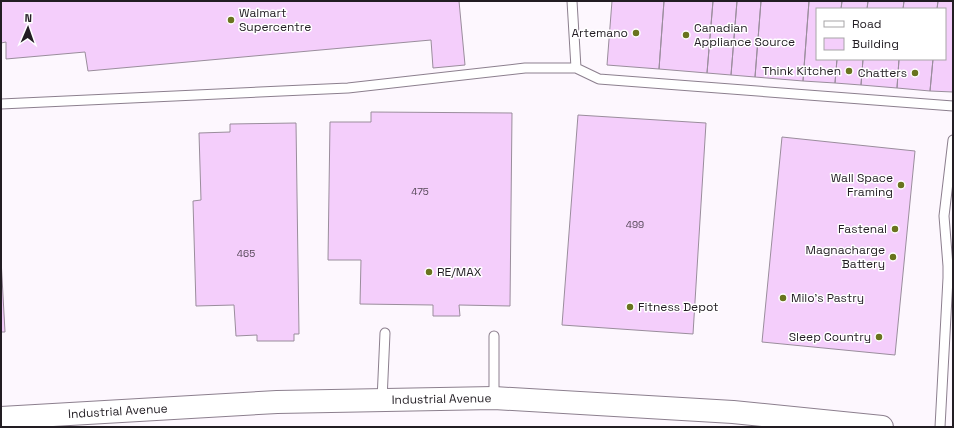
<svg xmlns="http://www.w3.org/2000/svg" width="954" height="428" viewBox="0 0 954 428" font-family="'Space Grotesk',sans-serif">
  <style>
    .building { fill: #f4cefb; stroke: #9a8d9c }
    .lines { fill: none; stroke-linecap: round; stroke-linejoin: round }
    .service-casing { stroke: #8c7f8e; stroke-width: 11 }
    .secondary-casing { stroke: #8c7f8e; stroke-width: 24 }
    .service { stroke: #fff; stroke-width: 9 }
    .secondary { stroke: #fff; stroke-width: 22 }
    .poi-dot { fill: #69741e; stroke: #fff; stroke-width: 1.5 }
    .labels { text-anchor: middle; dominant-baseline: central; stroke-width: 3; stroke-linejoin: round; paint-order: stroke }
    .number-label { font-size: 10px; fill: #564959 }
    .poi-label { font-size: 12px; fill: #221d23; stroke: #fff; text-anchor: end }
    .street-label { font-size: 12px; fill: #221d23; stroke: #fff }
  </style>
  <rect width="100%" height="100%" fill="#fdf7fe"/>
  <path class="building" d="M 1,1 L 459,1 L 465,65 L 433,68 L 431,40 L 88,71 L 85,52 L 6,59 L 6,42 L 1,43 Z
    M 612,1 L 664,1 L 659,69 L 607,65 Z
    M 664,1 L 713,1 L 707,73 L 659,69 Z
    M 713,1 L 737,1 L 731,75 L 707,73 Z
    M 737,1 L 761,1 L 755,77 L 731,75 Z
    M 761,1 L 809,1 L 803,81 L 755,77 Z
    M 809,1 L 842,1 L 841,9 L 817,9 L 817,59 L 837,59 L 835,83 L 803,81 Z
    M 842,1 L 868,1 L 867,9 L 841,9 Z
    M 868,1 L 904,1 L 903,9 L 867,9 Z
    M 904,1 L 938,1 L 937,9 L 903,9 Z
    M 938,1 L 953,1 L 953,92 L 930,91 L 933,59 L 945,59 L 945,9 L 937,9 Z
    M 837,59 L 863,59 L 861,85 L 835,83 Z
    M 863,59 L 899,59 L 897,88 L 861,85 Z
    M 899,59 L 933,59 L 930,91 L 897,88 Z
    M 371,112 L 512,113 L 510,306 L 459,305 L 460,316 L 433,316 L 433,305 L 360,304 L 361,260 L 328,260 L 330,122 L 371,122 Z
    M 578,115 L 706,123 L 693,334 L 562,325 Z
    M 296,123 L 299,334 L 294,334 L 294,341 L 257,341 L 257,335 L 236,336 L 234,305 L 196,306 L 193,201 L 201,200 L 199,133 L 230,132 L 230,124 Z
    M 782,137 L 915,151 L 895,355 L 762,342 Z
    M 1,259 L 5,332 L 1,332 Z"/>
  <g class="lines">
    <g class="service-casing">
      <path id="service" d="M 572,1 L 576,68
        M 1,104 L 348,88 L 525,68 L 576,68 L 599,79 L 953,106
        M 948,266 L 944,216 L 953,140
        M 494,398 L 494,336
        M 382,400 L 385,333
        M 940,427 L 948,278 L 948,266 L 953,264"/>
    </g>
    <g class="secondary-casing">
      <g id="secondary">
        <path id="s1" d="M 1,418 L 277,402 L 494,398 L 733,412 L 882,427"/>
      </g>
    </g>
    <use href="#service" class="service"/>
    <use href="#secondary" class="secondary"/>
  </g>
  <g class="poi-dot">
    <circle cx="231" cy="20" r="4"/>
    <circle cx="636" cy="33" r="4"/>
    <circle cx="686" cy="35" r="4"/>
    <circle cx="849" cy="71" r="4"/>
    <circle cx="915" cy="73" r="4"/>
    <circle cx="901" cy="185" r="4"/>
    <circle cx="895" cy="229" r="4"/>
    <circle cx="893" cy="257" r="4"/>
    <circle cx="429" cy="272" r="4"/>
    <circle cx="783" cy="298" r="4"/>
    <circle cx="630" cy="307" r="4"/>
    <circle cx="879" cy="337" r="4"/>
  </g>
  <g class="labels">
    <g class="number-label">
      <text x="420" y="191">475</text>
      <text x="635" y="224">499</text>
      <text x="246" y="253">465</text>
    </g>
    <g class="poi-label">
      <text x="239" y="13" text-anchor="start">Walmart<tspan x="239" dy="14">Supercentre</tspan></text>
      <text x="694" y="28" text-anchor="start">Canadian<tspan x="694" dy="14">Appliance Source</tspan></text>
      <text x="628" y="33">Artemano</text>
      <text x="841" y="71">Think Kitchen</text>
      <text x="907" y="73">Chatters</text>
      <text x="893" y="178">Wall Space<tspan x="893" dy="14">Framing</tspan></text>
      <text x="887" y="229">Fastenal</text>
      <text x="885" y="250">Magnacharge<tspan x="885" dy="14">Battery</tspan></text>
      <text x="437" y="272" text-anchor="start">RE/MAX</text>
      <text x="791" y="298" text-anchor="start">Milo's Pastry</text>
      <text x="638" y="307" text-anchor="start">Fitness Depot</text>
      <text x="871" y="337">Sleep Country</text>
    </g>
    <g class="street-label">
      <text stroke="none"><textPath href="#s1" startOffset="441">Industrial Avenue</textPath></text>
      <text stroke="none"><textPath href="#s1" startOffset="117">Industrial Avenue</textPath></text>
    </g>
  </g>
  <rect width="954" height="428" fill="none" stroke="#221d23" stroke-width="4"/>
  <rect x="816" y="8" width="130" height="52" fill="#ffffff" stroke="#a7a5a7"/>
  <rect x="824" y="21" width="20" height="6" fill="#ffffff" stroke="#a7a5a7"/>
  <text x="852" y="28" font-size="12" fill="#221d23">Road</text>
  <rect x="824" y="38" width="20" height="12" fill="#f4cefb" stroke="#a7a5a7"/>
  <text x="852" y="48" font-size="12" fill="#221d23">Building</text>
  <g transform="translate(28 28) rotate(2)" stroke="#ffffff" stroke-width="3" paint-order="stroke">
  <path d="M0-3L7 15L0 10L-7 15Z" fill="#221d23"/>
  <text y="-6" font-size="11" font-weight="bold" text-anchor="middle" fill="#221d23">N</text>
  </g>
</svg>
